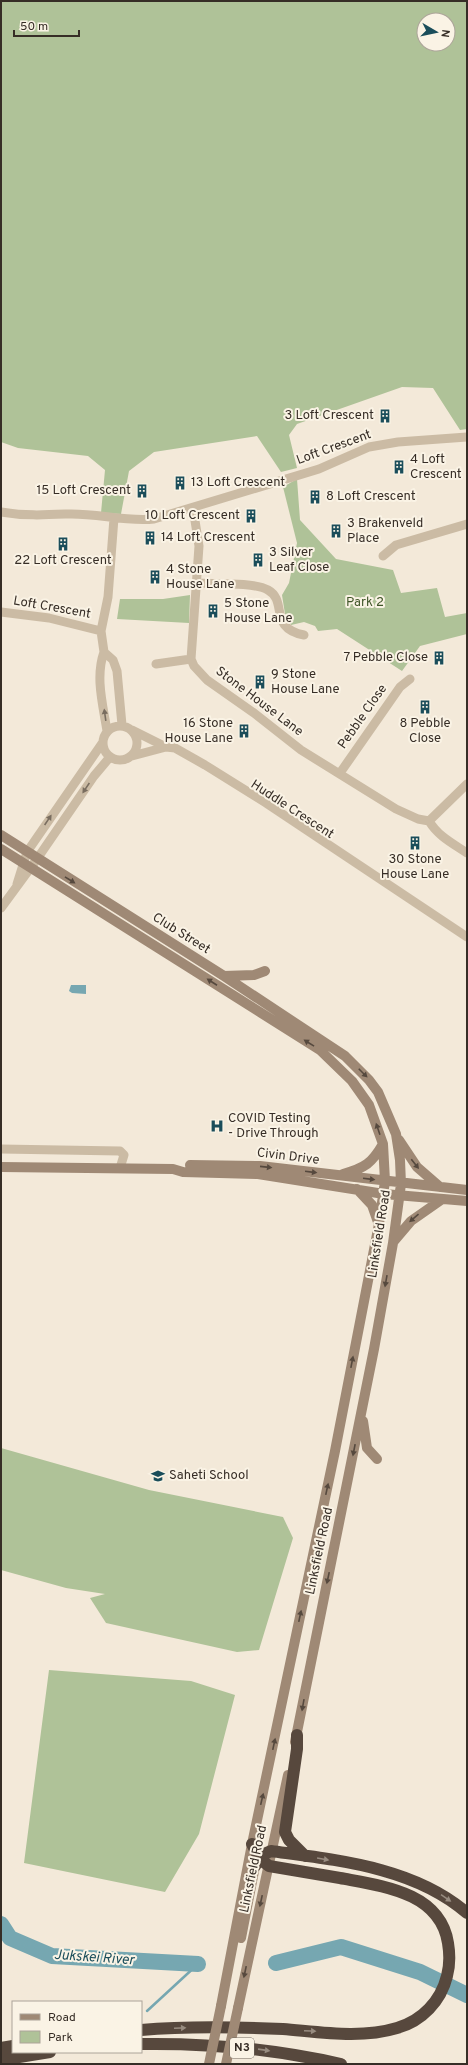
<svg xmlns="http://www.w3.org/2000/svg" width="468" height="2065" viewBox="0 0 468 2065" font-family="Overpass,sans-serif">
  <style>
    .green { fill: #afc298; fill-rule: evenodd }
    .water { fill: #76a7b1 }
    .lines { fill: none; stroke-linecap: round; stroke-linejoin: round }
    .stream { stroke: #76a7b1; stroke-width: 2.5 }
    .river { stroke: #76a7b1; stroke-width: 16 }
    .minor { stroke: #cbbba4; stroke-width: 9 }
    .secondary { stroke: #9f8975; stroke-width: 10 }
    .motorway { stroke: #57483d; stroke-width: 12 }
    .secondary-bridge { stroke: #9f8975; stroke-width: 10 }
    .oneway { fill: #796d5f }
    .oneway2 { fill: #56493e }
    .oneway3 { fill: #988c80 }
    .labels { text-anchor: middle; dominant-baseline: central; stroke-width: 4; stroke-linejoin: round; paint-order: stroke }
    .shield { fill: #faf3e5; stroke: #71685f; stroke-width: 1 }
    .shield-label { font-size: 12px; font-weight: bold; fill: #362d26 }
    .poi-label { font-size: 13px; fill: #362d26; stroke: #faf3e5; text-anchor: start }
    .street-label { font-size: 13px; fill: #362d26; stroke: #faf3e5 }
    .park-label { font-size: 13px; fill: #405629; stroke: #faf3e5 }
    .water-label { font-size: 14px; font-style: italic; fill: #1a4d5a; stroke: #faf3e5 }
  </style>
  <rect width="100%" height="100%" fill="#f3e9d9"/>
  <path class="green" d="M 1,1 L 467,1 L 467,429 L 460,430 L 433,388 L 402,387 L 297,424 L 289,435 L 297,468 L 281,472 L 257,436 L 154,452 L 129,471 L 121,514 L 101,513 L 105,470 L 88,456 L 18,448 L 1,442 ZM 424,20 L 448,20 L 448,44 L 424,44 Z
    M 297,479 L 300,520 L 336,559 L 393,570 L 401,593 L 437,588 L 445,617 L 467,613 L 467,634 L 420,646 L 402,671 L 337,629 L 318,631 L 315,626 L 304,622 L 291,625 L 285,614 L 282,595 L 289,583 L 297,543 L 283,487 Z
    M 190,595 L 189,623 L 117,619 L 120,599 L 163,599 Z
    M 1,1448 L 149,1490 L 283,1517 L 293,1538 L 259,1650 L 237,1652 L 106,1623 L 90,1598 L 105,1594 L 66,1588 L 1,1570 Z
    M 49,1670 L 191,1681 L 235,1695 L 199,1834 L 165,1892 L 24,1863 Z"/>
  <path class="water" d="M 71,985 L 86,985 L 86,994 L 72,993 L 69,991 Z"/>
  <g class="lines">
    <path class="stream" d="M 147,2011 L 198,1964"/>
    <path class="river" d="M 1,1924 L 10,1938 L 52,1956 L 198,1964
      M 276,1963 L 341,1947 L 420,1972 L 467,1995"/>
    <path class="minor" d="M 193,508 L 199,546 L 191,659 L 194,666 L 207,680 L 254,713 L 301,750 L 396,809 L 418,819 L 429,821
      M 1,512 C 25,516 44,515 68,514 C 97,513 125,522 154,519 L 319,469 L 369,447 L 398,442 L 467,437
      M 383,556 L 396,545 L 467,524
      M 197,583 C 214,584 254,582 268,590 C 288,601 268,628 304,635
      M 1,612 L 49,618 L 101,631
      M 104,652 L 101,631 L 108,597 L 114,518
      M 104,652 C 95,677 103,705 107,731
      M 104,652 L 113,660 L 117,671 L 122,725
      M 156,664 L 191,659
      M103 743a17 17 0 1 1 34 0a17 17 0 1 1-34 0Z
      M 132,730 L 166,747 L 175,748 L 205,765 L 266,803 L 467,937
      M 132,756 L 166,747
      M 340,773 L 400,687 L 410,679
      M 429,821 L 467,784
      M 429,821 C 438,836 452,843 467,853
      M 17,884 L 27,852 L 103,742
      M 1,908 L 37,859 L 94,776 L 110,757
      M 1,1149 L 120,1151 L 124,1155 L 120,1168"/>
    <path class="secondary" d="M 1,835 L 224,976 L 345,1056 L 369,1080 L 378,1092 L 396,1134 L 400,1160 L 401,1184 L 393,1243 L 374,1349 L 295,1742
      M 1,849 L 320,1050 L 352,1081 L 369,1105 L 383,1144 L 385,1181 L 379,1224 L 335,1451 L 252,1844 L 221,2006
      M 224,976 L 254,975 L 265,971
      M 399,1140 L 417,1167 L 440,1187
      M 190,1165 L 260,1166 L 467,1190
      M 1,1167 L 173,1169 L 183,1172 L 258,1174 L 384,1194 L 467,1201
      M 343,1174 C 365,1168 372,1163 383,1144
      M 357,1189 L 372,1205 L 378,1222
      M 394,1241 L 411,1221 L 441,1200
      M 363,1421 L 367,1448 L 377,1459
      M 241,1938 L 255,1866
      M 238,2008 L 288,1775"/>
    <path class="motorway" d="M 297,1735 L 297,1749 L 285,1832 L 289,1840 L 305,1856
      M 255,1866 L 262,1855 L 271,1851 C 337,1860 414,1867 467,1913
      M 141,2030 C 188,2026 236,2027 283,2029 C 320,2032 361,2039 397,2028 C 422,2021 441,2001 447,1976 C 450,1965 450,1955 448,1943 C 440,1892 382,1886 340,1878 C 316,1874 292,1870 269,1866 L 260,1859 L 252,1844
      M 141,2044 C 209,2043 275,2049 341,2064
      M 1,2048 L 13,2046
      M 1,2060 L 50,2052"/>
    <path class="secondary-bridge" d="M 209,2064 L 221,2006
      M 226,2064 L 238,2008"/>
  </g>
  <defs><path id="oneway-solid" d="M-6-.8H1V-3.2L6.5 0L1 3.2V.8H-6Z"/></defs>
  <g class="oneway">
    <use href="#oneway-solid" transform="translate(105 715) rotate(-98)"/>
    <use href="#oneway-solid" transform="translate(86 788) rotate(124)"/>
    <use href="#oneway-solid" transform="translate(48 820) rotate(-56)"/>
  </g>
  <g class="oneway2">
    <use href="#oneway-solid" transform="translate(70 880) rotate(32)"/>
    <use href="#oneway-solid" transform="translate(212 982) rotate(-147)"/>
    <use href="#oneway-solid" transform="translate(309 1043) rotate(-148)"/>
    <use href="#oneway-solid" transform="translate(363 1073) rotate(45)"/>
    <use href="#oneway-solid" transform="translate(378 1129) rotate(-109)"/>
    <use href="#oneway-solid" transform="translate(415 1164) rotate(52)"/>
    <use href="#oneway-solid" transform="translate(266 1167) rotate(6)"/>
    <use href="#oneway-solid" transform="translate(311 1172) rotate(7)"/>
    <use href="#oneway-solid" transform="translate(369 1179) rotate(7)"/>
    <use href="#oneway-solid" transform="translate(414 1218) rotate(139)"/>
    <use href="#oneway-solid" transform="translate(386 1281) rotate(100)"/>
    <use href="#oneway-solid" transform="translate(352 1362) rotate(-79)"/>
    <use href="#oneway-solid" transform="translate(354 1450) rotate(101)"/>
    <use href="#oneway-solid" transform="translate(327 1489) rotate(-78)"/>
    <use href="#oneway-solid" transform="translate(328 1578) rotate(102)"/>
    <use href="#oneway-solid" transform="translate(300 1616) rotate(-78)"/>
    <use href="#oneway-solid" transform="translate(303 1705) rotate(100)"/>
    <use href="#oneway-solid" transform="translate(274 1744) rotate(-78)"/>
    <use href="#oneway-solid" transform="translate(262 1799) rotate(-77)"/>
    <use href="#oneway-solid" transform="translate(261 1901) rotate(102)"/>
    <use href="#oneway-solid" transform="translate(245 1972) rotate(102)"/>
  </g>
  <g class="oneway3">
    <use href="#oneway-solid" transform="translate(323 1859) rotate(10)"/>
    <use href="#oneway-solid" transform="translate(446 1898) rotate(34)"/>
    <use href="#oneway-solid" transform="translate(180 2028) rotate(-3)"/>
    <use href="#oneway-solid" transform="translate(310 2031) rotate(3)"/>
    <use href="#oneway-solid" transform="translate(264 2050) rotate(8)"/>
  </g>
  <defs>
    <g id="building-bare" transform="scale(1.08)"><path d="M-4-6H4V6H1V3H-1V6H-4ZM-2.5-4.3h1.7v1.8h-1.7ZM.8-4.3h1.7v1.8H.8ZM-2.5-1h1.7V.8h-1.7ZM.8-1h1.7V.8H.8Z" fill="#1a4d5a" stroke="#faf3e5" stroke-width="2.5" paint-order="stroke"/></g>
    <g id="hospital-bare" transform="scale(1.08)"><path d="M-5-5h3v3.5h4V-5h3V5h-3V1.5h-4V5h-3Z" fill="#1a4d5a" stroke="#faf3e5" stroke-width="2.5" paint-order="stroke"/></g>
    <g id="school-bare" transform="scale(1.08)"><path d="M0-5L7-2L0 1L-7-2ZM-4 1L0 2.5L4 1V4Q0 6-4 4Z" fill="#1a4d5a" stroke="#faf3e5" stroke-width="2.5" paint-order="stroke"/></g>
  </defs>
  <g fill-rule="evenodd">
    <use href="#building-bare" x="385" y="416"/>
    <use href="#building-bare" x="399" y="467"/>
    <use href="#building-bare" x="180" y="483"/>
    <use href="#building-bare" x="142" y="491"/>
    <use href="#building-bare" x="315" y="497"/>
    <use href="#building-bare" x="251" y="516"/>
    <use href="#building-bare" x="336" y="531"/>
    <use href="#building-bare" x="150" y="538"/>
    <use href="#building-bare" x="63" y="544"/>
    <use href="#building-bare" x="258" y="560"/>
    <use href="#building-bare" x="155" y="577"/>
    <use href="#building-bare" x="213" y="611"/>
    <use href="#building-bare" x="439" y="658"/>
    <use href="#building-bare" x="260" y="682"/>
    <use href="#building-bare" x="425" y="707"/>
    <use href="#building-bare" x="244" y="731"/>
    <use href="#building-bare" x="415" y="843"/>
    <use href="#hospital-bare" x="217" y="1126"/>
    <use href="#school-bare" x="158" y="1476"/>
  </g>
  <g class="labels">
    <rect class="shield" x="230" y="2038" width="24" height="20" rx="3"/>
    <g class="shield-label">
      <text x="242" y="2048">N3</text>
    </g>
    <g class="poi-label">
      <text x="374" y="416" text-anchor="end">3 Loft Crescent</text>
      <text x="410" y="460">4 Loft<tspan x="410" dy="15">Crescent</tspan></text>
      <text x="191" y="483">13 Loft Crescent</text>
      <text x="131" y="491" text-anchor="end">15 Loft Crescent</text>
      <text x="326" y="497">8 Loft Crescent</text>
      <text x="240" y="516" text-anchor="end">10 Loft Crescent</text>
      <text x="347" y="524">3 Brakenveld<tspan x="347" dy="15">Place</tspan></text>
      <text x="161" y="538">14 Loft Crescent</text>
      <text x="269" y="553">3 Silver<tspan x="269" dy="15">Leaf Close</tspan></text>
      <text x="63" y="561" text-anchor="middle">22 Loft Crescent</text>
      <text x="166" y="570">4 Stone<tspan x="166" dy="15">House Lane</tspan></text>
      <text x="224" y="604">5 Stone<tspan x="224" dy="15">House Lane</tspan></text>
      <text x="428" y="658" text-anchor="end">7 Pebble Close</text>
      <text x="271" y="675">9 Stone<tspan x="271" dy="15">House Lane</tspan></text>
      <text x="233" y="724" text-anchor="end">16 Stone<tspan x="233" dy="15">House Lane</tspan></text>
      <text x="425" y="724" text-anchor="middle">8 Pebble<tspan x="425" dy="15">Close</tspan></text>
      <text x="415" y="860" text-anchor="middle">30 Stone<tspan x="415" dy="15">House Lane</tspan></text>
      <text x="228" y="1119">COVID Testing<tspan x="228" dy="15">- Drive Through</tspan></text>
      <text x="169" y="1476">Saheti School</text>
    </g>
    <g class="street-label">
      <text transform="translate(334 448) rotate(-20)">Loft Crescent</text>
      <text transform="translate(52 608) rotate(10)">Loft Crescent</text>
      <text transform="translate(259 702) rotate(37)">Stone House Lane</text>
      <text transform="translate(363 717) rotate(-55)">Pebble Close</text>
      <text transform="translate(292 810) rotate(33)">Huddle Crescent</text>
      <text transform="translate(181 934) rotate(32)">Club Street</text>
      <text transform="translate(288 1157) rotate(7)">Civin Drive</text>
      <text transform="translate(380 1234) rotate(-81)">Linksfield Road</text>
      <text transform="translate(320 1551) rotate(-78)">Linksfield Road</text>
      <text transform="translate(254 1869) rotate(-78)">Linksfield Road</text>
    </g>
    <g class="park-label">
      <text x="365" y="603">Park 2</text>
    </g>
    <g class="water-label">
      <text transform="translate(94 1958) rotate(4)">Jukskei River</text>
    </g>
  </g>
  <rect width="468" height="2065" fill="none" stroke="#362d26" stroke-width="4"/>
  <rect x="12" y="2001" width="130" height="52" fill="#faf3e5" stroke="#aca499"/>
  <rect x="20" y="2014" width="20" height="6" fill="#9f8975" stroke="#aca499"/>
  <text x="48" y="2021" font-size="12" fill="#362d26">Road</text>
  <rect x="20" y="2031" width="20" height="12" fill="#afc298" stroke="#aca499"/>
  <text x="48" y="2041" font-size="12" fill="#362d26">Park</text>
  <g transform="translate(436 32) rotate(99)"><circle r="19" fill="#faf3e5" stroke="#aca499"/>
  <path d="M0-3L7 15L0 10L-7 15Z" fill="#1a4d5a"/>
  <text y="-6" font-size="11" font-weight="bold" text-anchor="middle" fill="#362d26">N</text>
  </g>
  <path d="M14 30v6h65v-6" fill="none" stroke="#362d26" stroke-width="2"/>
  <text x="20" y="30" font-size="12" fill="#362d26" stroke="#faf3e5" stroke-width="3" paint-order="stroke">50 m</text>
</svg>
